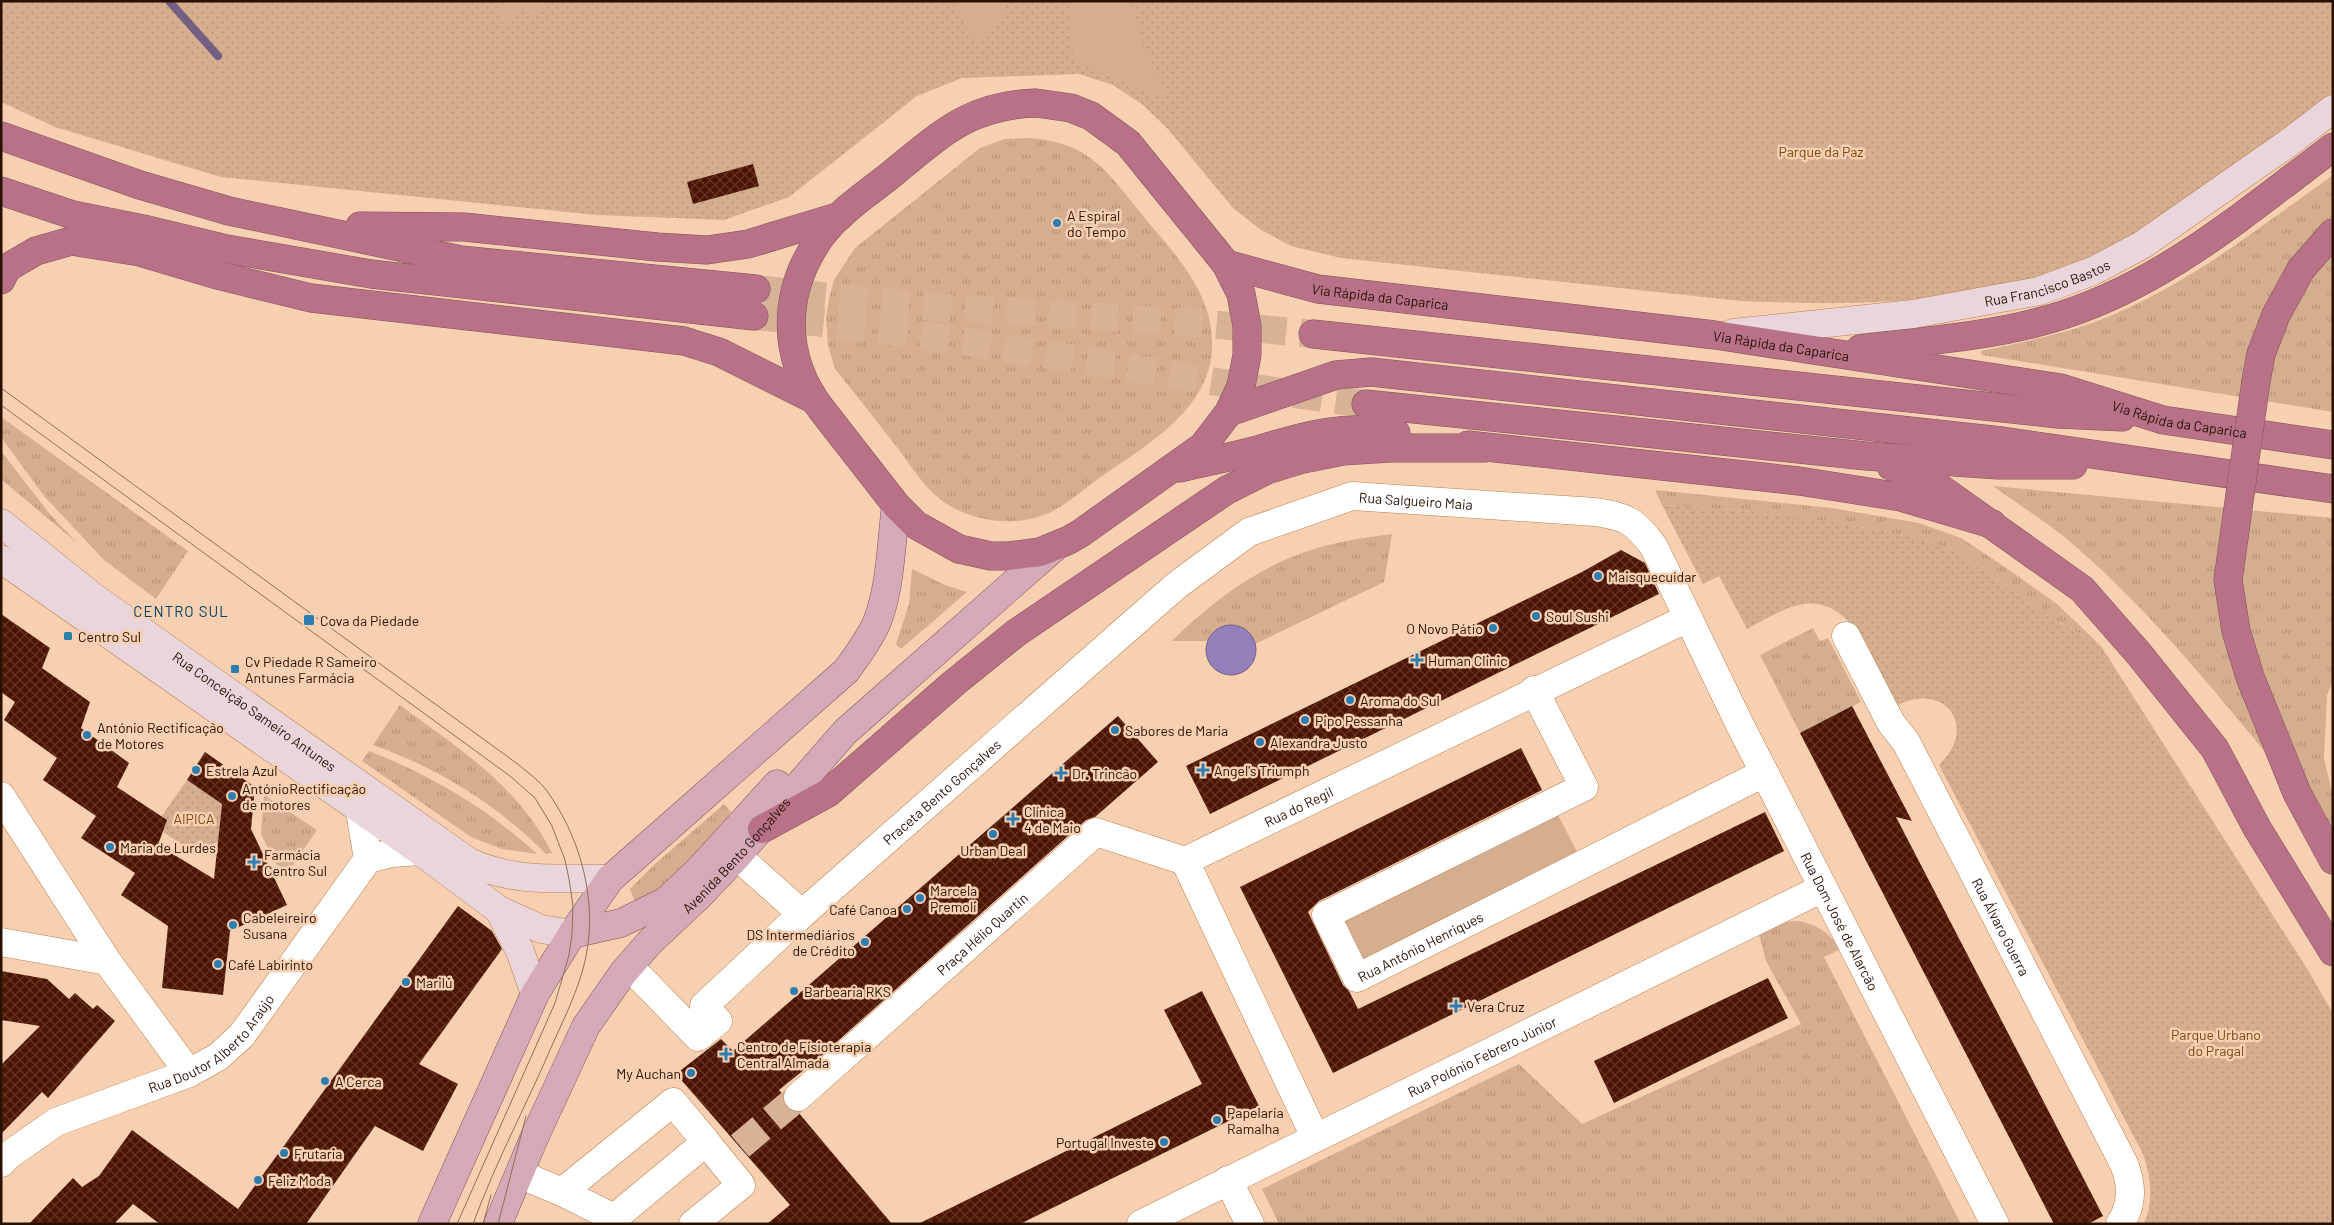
<svg xmlns="http://www.w3.org/2000/svg" width="2334" height="1225" viewBox="0 0 2334 1225" font-family="Barlow,sans-serif">
  <style>
    .grass { fill: url(#grass-tufts) }
    .park { fill: url(#park-dots) }
    .garden { fill: #d5ad8f }
    .water { fill: #9480bb; stroke: #745f83 }
    .lines { fill: none; stroke-linecap: round; stroke-linejoin: round }
    .stream { stroke: #745f83; stroke-width: 8 }
    .building { fill: url(#building-cross-hatch) }
    .street-tunnel { stroke: #d8b296; stroke-width: 28; stroke-dasharray: 28 14; stroke-linecap: butt }
    .highway-tunnel { stroke: #d8b296; stroke-width: 28; stroke-dasharray: 28 14; stroke-linecap: butt }
    .street-casing { stroke: #bc804d; stroke-width: 29 }
    .secondary-casing { stroke: #bc804d; stroke-width: 29 }
    .primary-casing { stroke: #855058; stroke-width: 29 }
    .highway-casing { stroke: #855058; stroke-width: 29 }
    .street { stroke: #fff; stroke-width: 28 }
    .secondary { stroke: #e9d5db; stroke-width: 28 }
    .primary { stroke: #d4aab8; stroke-width: 28 }
    .highway { stroke: #b77288; stroke-width: 28 }
    .tram { stroke: #8f7058; stroke-width: 1 }
    .highway-bridge-casing { stroke: #855058; stroke-width: 29; stroke-linecap: butt }
    .highway-bridge { stroke: #b77288; stroke-width: 28 }
    .poi-dot { fill: #2d7eaf; stroke: #f7cfb1; stroke-width: 2 }
    .labels { text-anchor: middle; dominant-baseline: central; stroke-width: 5; stroke-linejoin: round; paint-order: stroke }
    .park-label { font-size: 14px; fill: #7c4715; stroke: #f7cfb1 }
    .poi-label { font-size: 14px; fill: #281100; stroke: #f7cfb1; text-anchor: start }
    .street-label { font-size: 14px; fill: #281100; stroke: #f7cfb1 }
    .neighbourhood-label { font-size: 15px; letter-spacing: 1px; fill: #044263; stroke: #f7cfb1 }
  </style>
  <defs>
    <pattern id="grass-tufts" width="24" height="20" patternUnits="userSpaceOnUse" patternTransform="scale(1.25)"><rect width="24" height="20" fill="#d5ad8f"/><path d="M3 7l-1-3M5 7V3M7 7l1-3M15 17l-1-3M17 17v-4M19 17l1-3" fill="none" stroke="#b7947a"/></pattern>
    <pattern id="park-dots" width="8" height="8" patternUnits="userSpaceOnUse" patternTransform="scale(1.25)"><rect width="8" height="8" fill="#d5ad8f"/><path d="M2 2h.1M6 6h.1" fill="none" stroke="#b7947a" stroke-width="1.8" stroke-linecap="round"/></pattern>
    <pattern id="building-cross-hatch" width="8" height="8" patternUnits="userSpaceOnUse" patternTransform="scale(1.25)"><rect width="8" height="8" fill="#4c1501"/><path d="M0 0l8 8M0 8l8-8" fill="none" stroke="#633624"/></pattern>
  </defs>
  <rect width="100%" height="100%" fill="#f7cfb1"/>
  <path class="grass" d="M 1027,138 C 1086,141 1105,168 1139,211 C 1168,247 1205,282 1211,329 C 1222,402 1153,441 1102,476 C 1084,489 1065,507 1044,515 C 1014,526 979,522 952,507 C 929,495 914,470 899,450 C 878,423 857,396 835,369 L 828,345 L 826,318 L 829,299 L 834,280 L 855,248 L 980,148 L 1005,139 Z
    M 2333,175 L 2333,412 L 1982,355 L 1981,351 C 2020,343 2058,335 2095,322 C 2183,289 2257,229 2333,175 Z
    M 1,417 L 188,551 L 156,599 L 104,560 L 44,496 L 1,437 Z
    M 1,451 L 49,513 L 77,543 L 1,479 Z
    M 1993,486 L 2333,518 L 2333,681 L 2327,695 L 2324,758 L 2333,797 L 2333,833 C 2249,736 2172,630 2075,546 C 2050,524 2020,506 1993,486 Z
    M 1655,490 L 1832,508 L 1919,523 L 1961,538 L 2008,569 L 2057,604 L 2101,646 L 2048,616 L 1955,551 L 1915,537 L 1825,521 L 1734,510 L 1662,505 Z
    M 1392,534 L 1384,582 L 1255,644 L 1250,635 L 1212,634 L 1207,641 L 1172,641 C 1209,604 1255,569 1305,552 C 1333,542 1363,538 1392,534 Z
    M 912,569 L 945,585 L 967,592 L 901,649 L 896,644 L 909,604 Z
    M 1813,628 L 1820,641 L 1828,638 L 1861,702 L 1800,733 L 1760,655 Z
    M 400,705 C 459,749 518,785 552,853 L 546,854 C 498,805 438,768 373,745 Z
    M 369,751 C 432,776 487,808 537,854 L 502,849 L 471,837 L 362,761 Z
    M 264,795 L 317,830 L 288,872 L 276,864 L 261,834 Z
    M 724,804 L 731,812 L 700,853 L 669,883 L 636,905 L 630,889 L 654,865 Z
    M 1799,921 C 1820,926 1827,932 1841,949 L 1824,957 L 1961,1224 L 1279,1224 L 1262,1189 L 1519,1064 L 1582,1124 L 1801,1024 L 1766,961 L 1759,934 L 1786,922 Z"/>
  <path class="park" d="M 1,1 L 2333,1 L 2333,93 C 2279,135 2225,176 2168,213 C 2150,224 2133,238 2114,248 C 2000,305 1866,306 1741,301 L 1341,258 L 1291,246 L 1261,230 L 1233,208 L 1167,128 L 1143,105 L 1113,85 L 1079,74 L 962,78 L 917,96 L 789,197 L 724,220 L 598,215 L 221,177 L 55,127 L 1,102 Z
    M 1662,505 L 1734,510 L 1821,520 L 1915,537 L 1955,551 L 2048,616 L 2101,646 L 2311,975 L 2333,1014 L 2333,1224 L 2144,1224 C 2154,1200 2151,1178 2143,1154 L 1939,765 C 1979,728 1946,680 1896,706 C 1877,669 1853,592 1799,605 C 1780,609 1763,621 1747,629 L 1719,576 L 1703,584 Z
    M 187,780 L 222,804 L 218,842 L 194,852 L 163,832 L 161,817 Z"/>
  <path class="garden" d="M 507,1 L 549,1 L 531,16 L 525,10 L 504,26 L 500,17 L 500,6 Z
    M 964,1 L 1008,1 L 1004,12 L 979,42 L 953,10 Z
    M 1072,1 L 1130,1 L 1143,44 L 1168,101 L 1075,61 C 1069,40 1066,23 1072,1 Z
    M 1555,809 L 1579,856 L 1360,965 L 1336,918 Z"/>
  <path class="water" d="M1206 650a25 25 0 1 1 50 0a25 25 0 1 1-50 0Z"/>
  <g class="lines">
    <path class="stream" d="M 169,1 L 218,56"/>
  </g>
  <path class="building" d="M 753,164 L 759,186 L 693,204 L 687,182 Z
    M 1621,550 L 1645,563 L 1659,594 L 1210,814 L 1186,766 L 1582,572 Z
    M 1,614 L 50,648 L 42,668 L 90,702 L 81,728 L 129,763 L 117,787 L 167,820 L 158,845 L 214,879 L 222,804 L 187,780 L 205,752 L 255,787 L 251,829 L 287,905 L 230,931 L 223,995 L 162,988 L 168,926 L 121,895 L 135,873 L 81,838 L 96,816 L 43,780 L 57,758 L 4,720 L 15,702 L 1,692 Z
    M 1852,706 L 1912,821 L 1896,817 L 2103,1216 L 2088,1224 L 2054,1224 L 1800,733 Z
    M 1118,716 L 1158,762 L 1095,817 L 1086,820 L 821,1056 L 779,1090 L 783,1095 L 786,1107 L 798,1112 L 892,1224 L 767,1224 L 790,1205 L 676,1074 L 721,1039 L 733,1051 Z
    M 1521,748 L 1542,790 L 1319,901 L 1308,912 L 1343,985 L 1349,991 L 1358,1009 L 1765,812 L 1784,851 L 1333,1073 L 1240,887 Z
    M 458,906 L 492,931 L 502,949 L 419,1064 L 458,1084 L 423,1151 L 375,1126 L 306,1224 L 160,1224 L 133,1204 L 114,1224 L 29,1224 L 73,1178 L 82,1187 L 99,1176 L 132,1130 L 238,1209 Z
    M 1,971 L 47,979 L 69,999 L 75,993 L 93,1009 L 97,1005 L 115,1021 L 48,1098 L 42,1092 L 1,1134 L 1,1065 L 40,1026 L 1,1020 Z
    M 1768,978 L 1788,1018 L 1614,1103 L 1594,1061 Z
    M 1202,991 L 1259,1106 L 1020,1224 L 918,1224 L 1202,1084 L 1164,1010 Z"/>
  <g class="lines">
    <path class="street-tunnel" d="M 740,1146 L 798,1097"/>
    <path class="highway-tunnel" d="M 756,289 L 908,305 L 1199,323 L 1313,334
      M 754,316 C 959,334 1161,377 1366,404"/>
    <g class="street-casing">
      <g id="street">
        <path id="s1" d="M 1846,636 L 1891,723 L 1906,742 L 2124,1164 C 2132,1184 2133,1205 2120,1224"/>
        <path id="s2" d="M 1534,690 L 1584,787 L 1326,915 L 1357,978 L 1764,773"/>
        <path d="M 1,796 L 107,961"/>
        <path d="M 360,811 L 368,859"/>
        <path d="M 737,856 L 802,914"/>
        <path d="M 1,942 L 107,961 L 189,1073"/>
        <path id="s3" d="M 629,966 L 698,1037 L 718,1021 L 704,1006 L 802,914 L 1177,585 L 1249,532 L 1352,496 L 1595,512 C 1627,517 1634,520 1654,547 L 1740,725 L 1995,1224"/>
        <path id="s4" d="M 798,1097 L 1096,832 L 1185,861"/>
        <path id="s5" d="M 1315,1137 L 1185,861 L 1688,618"/>
        <path id="s6" d="M 1,1163 L 9,1155 L 56,1122 L 189,1073 L 218,1057 L 242,1035 L 368,859 L 392,853 L 420,851"/>
        <path d="M 519,1174 L 562,1192 L 614,1218"/>
        <path d="M 1228,1180 L 1250,1224"/>
        <path d="M 562,1192 L 673,1102 L 706,1142"/>
        <path d="M 607,1224 L 706,1142 L 741,1185 L 693,1224"/>
        <path id="s7" d="M 1141,1224 L 1823,888"/>
      </g>
    </g>
    <g class="secondary-casing">
      <g id="secondary">
        <path id="s8" d="M 1733,333 L 1913,314 L 2039,291 L 2093,271 L 2142,245 L 2287,144 L 2333,109"/>
        <path id="s9" d="M 1,523 L 92,596 L 469,862 C 518,884 558,877 610,879"/>
        <path d="M 1,559 L 420,851 L 499,910 L 541,929 L 572,934"/>
        <path d="M 499,910 L 520,951 L 535,994"/>
      </g>
    </g>
    <g class="primary-casing">
      <g id="primary">
        <path d="M 572,934 L 621,923 L 666,901 L 699,870 L 777,784"/>
        <path d="M 432,1224 L 535,994 L 572,934 L 610,879 L 846,671 C 858,655 869,640 877,622 C 891,586 891,543 896,505"/>
        <path id="s10" d="M 498,1224 L 535,1136 L 586,1026 L 623,973 L 650,942 L 697,898 L 737,856 L 845,732 L 1056,546"/>
      </g>
    </g>
    <g class="highway-casing">
      <g id="highway">
        <path d="M 1036,103 L 1071,108 L 1091,116 L 1128,143 L 1226,264 L 1241,294 L 1247,326 L 1247,355 L 1241,386 L 1229,412 L 1203,446 L 1081,533 L 1069,540 L 1040,552 L 1008,556 L 991,556 L 959,549 L 916,525 L 896,505 L 822,410 C 780,356 782,290 822,235 C 841,210 870,192 893,173 C 942,133 970,105 1036,103 Z"/>
        <path d="M 1,136 L 140,185 L 229,211 L 461,260 L 756,289"/>
        <path d="M 1,191 L 73,215 L 148,230 L 227,249 L 371,274 L 754,316"/>
        <path d="M 360,226 L 464,227 L 657,247 L 707,250 L 748,244 L 840,216"/>
        <path id="s11" d="M 1226,264 L 1318,289 L 1715,335 L 2061,388 L 2163,420 L 2333,445"/>
        <path d="M 1,280 L 7,268 L 36,251 L 71,241 L 140,252 L 221,276 L 311,298 L 684,341 L 719,352 L 813,399"/>
        <path d="M 1313,334 L 2058,414 L 2122,417"/>
        <path d="M 1860,349 C 1922,341 1986,337 2046,320 C 2156,290 2244,214 2333,147"/>
        <path d="M 2256,381 L 2261,354 L 2276,315 L 2301,269 L 2333,233"/>
        <path d="M 1366,404 L 1866,456 L 1999,465 L 2073,465"/>
        <path d="M 1229,412 L 1336,375 L 1371,372 L 2002,441 L 2333,489"/>
        <path d="M 1468,445 L 1799,481 L 1901,497 L 1992,524"/>
        <path d="M 1891,466 L 1930,481 L 2082,589 L 2139,654 L 2215,749 L 2257,828 L 2333,952"/>
        <path d="M 1179,468 C 1205,462 1232,457 1257,450 C 1306,435 1345,424 1396,433"/>
        <path d="M 2235,530 L 2228,580 L 2236,631 L 2250,677 L 2297,793 L 2333,860"/>
        <path d="M 762,829 L 828,793 L 954,683 L 1016,633 L 1227,490 L 1267,470 L 1303,459 L 1343,451 L 1390,448 L 1485,448"/>
      </g>
    </g>
    <use href="#street" class="street"/>
    <use href="#secondary" class="secondary"/>
    <use href="#primary" class="primary"/>
    <use href="#highway" class="highway"/>
    <path class="tram" d="M 1,388 L 519,765 C 528,773 540,781 547,791 C 578,834 595,891 588,944 C 584,978 568,1010 554,1041 C 528,1102 496,1161 473,1224
      M 1,405 L 510,776 L 535,798 L 552,826 L 565,860 L 569,879 L 573,906 L 572,934 L 569,955 L 555,1003 L 457,1224
      M 483,1224 L 491,1195
      M 498,1224 L 526,1116"/>
    <g class="highway-bridge-casing">
      <path id="highway-bridge" d="M 2235,530 L 2256,381"/>
    </g>
    <use href="#highway-bridge" class="highway-bridge"/>
  </g>
  <g class="poi-dot">
    <circle cx="1057" cy="223" r="5"/>
    <circle cx="1598" cy="576" r="5"/>
    <circle cx="1536" cy="616" r="5"/>
    <rect x="303" y="614" width="12" height="12" rx="2.5"/>
    <circle cx="1493" cy="628" r="5"/>
    <rect x="63" y="631" width="10" height="10" rx="2.5"/>
    <path d="M1414.5 652.5h5v5h5v5h-5v5h-5v-5h-5v-5h5z"/>
    <rect x="230" y="664" width="10" height="10" rx="2.5"/>
    <circle cx="1350" cy="700" r="5"/>
    <circle cx="1305" cy="720" r="5"/>
    <circle cx="1115" cy="730" r="5"/>
    <circle cx="87" cy="735" r="5"/>
    <circle cx="1260" cy="742" r="5"/>
    <circle cx="196" cy="770" r="5"/>
    <path d="M1200.5 762.5h5v5h5v5h-5v5h-5v-5h-5v-5h5z"/>
    <path d="M1058.5 765.5h5v5h5v5h-5v5h-5v-5h-5v-5h5z"/>
    <circle cx="232" cy="796" r="5"/>
    <path d="M1010.5 811.5h5v5h5v5h-5v5h-5v-5h-5v-5h5z"/>
    <circle cx="993" cy="834" r="5"/>
    <circle cx="110" cy="847" r="5"/>
    <path d="M251.5 854.5h5v5h5v5h-5v5h-5v-5h-5v-5h5z"/>
    <circle cx="920" cy="898" r="5"/>
    <circle cx="907" cy="909" r="5"/>
    <circle cx="233" cy="925" r="5"/>
    <circle cx="865" cy="942" r="5"/>
    <circle cx="218" cy="964" r="5"/>
    <circle cx="406" cy="982" r="5"/>
    <circle cx="794" cy="991" r="5"/>
    <path d="M1453.5 998.5h5v5h5v5h-5v5h-5v-5h-5v-5h5z"/>
    <path d="M723.5 1046.5h5v5h5v5h-5v5h-5v-5h-5v-5h5z"/>
    <circle cx="691" cy="1073" r="5"/>
    <circle cx="325" cy="1081" r="5"/>
    <circle cx="1217" cy="1120" r="5"/>
    <circle cx="1164" cy="1142" r="5"/>
    <circle cx="284" cy="1153" r="5"/>
    <circle cx="258" cy="1180" r="5"/>
  </g>
  <g class="labels">
    <g class="park-label">
      <text x="1821" y="151">Parque da Paz</text>
      <text x="194" y="818">AIPICA</text>
      <text x="2216" y="1034">Parque Urbano<tspan x="2216" dy="16">do Pragal</tspan></text>
    </g>
    <g class="poi-label">
      <text x="1067" y="215">A Espiral<tspan x="1067" dy="16">do Tempo</tspan></text>
      <text x="1608" y="576">Maisquecuidar</text>
      <text x="1546" y="616">Soul Sushi</text>
      <text x="320" y="620">Cova da Piedade</text>
      <text x="1483" y="628" text-anchor="end">O Novo Pátio</text>
      <text x="78" y="636">Centro Sul</text>
      <text x="1428" y="660">Human Clinic</text>
      <text x="245" y="661">Cv Piedade R Sameiro<tspan x="245" dy="16">Antunes Farmácia</tspan></text>
      <text x="1360" y="700">Aroma do Sul</text>
      <text x="1315" y="720">Pipo Pessanha</text>
      <text x="97" y="727">António Rectificação<tspan x="97" dy="16">de Motores</tspan></text>
      <text x="1125" y="730">Sabores de Maria</text>
      <text x="1270" y="742">Alexandra Justo</text>
      <text x="206" y="770">Estrela Azul</text>
      <text x="1214" y="770">Angel's Triumph</text>
      <text x="1072" y="773">Dr. Trincão</text>
      <text x="242" y="788">AntónioRectificação<tspan x="242" dy="16">de motores</tspan></text>
      <text x="1024" y="811">Clínica<tspan x="1024" dy="16">4 de Maio</tspan></text>
      <text x="120" y="847">Maria de Lurdes</text>
      <text x="993" y="850" text-anchor="middle">Urban Deal</text>
      <text x="264" y="854">Farmácia<tspan x="264" dy="16">Centro Sul</tspan></text>
      <text x="930" y="890">Marcela<tspan x="930" dy="16">Premoli</tspan></text>
      <text x="897" y="909" text-anchor="end">Café Canoa</text>
      <text x="243" y="917">Cabeleireiro<tspan x="243" dy="16">Susana</tspan></text>
      <text x="855" y="934" text-anchor="end">DS Intermediários<tspan x="855" dy="16">de Crédito</tspan></text>
      <text x="228" y="964">Café Labirinto</text>
      <text x="416" y="982">Marilú</text>
      <text x="804" y="991">Barbearia RKS</text>
      <text x="1467" y="1006">Vera Cruz</text>
      <text x="737" y="1046">Centro de Fisioterapia<tspan x="737" dy="16">Central Almada</tspan></text>
      <text x="681" y="1073" text-anchor="end">My Auchan</text>
      <text x="335" y="1081">A Cerca</text>
      <text x="1227" y="1112">Papelaria<tspan x="1227" dy="16">Ramalha</tspan></text>
      <text x="1154" y="1142" text-anchor="end">Portugal Investe</text>
      <text x="294" y="1153">Frutaria</text>
      <text x="268" y="1180">Feliz Moda</text>
    </g>
    <g class="street-label">
      <text stroke="none"><textPath href="#s8" startOffset="319">Rua Francisco Bastos</textPath></text>
      <text stroke="none"><textPath href="#s11" startOffset="158">Via Rápida da Caparica</textPath></text>
      <text stroke="none"><textPath href="#s11" startOffset="562">Via Rápida da Caparica</textPath></text>
      <text stroke="none"><textPath href="#s11" startOffset="968">Via Rápida da Caparica</textPath></text>
      <text stroke="none"><textPath href="#s3" startOffset="1041">Rua Salgueiro Maia</textPath></text>
      <text stroke="none"><textPath href="#s9" startOffset="316">Rua Conceição Sameiro Antunes</textPath></text>
      <text stroke="none"><textPath href="#s3" startOffset="465">Praceta Bento Gonçalves</textPath></text>
      <text stroke="none"><textPath href="#s5" startOffset="431">Rua do Regil</textPath></text>
      <text stroke="none"><textPath href="#s10" startOffset="445">Avenida Bento Gonçalves</textPath></text>
      <text stroke="none"><textPath href="#s3" startOffset="1710">Rua Dom José de Alarcão</textPath></text>
      <text stroke="none"><textPath href="#s1" startOffset="330">Rua Álvaro Guerra</textPath></text>
      <text stroke="none"><textPath href="#s4" startOffset="246">Praça Hélio Quartin</textPath></text>
      <text stroke="none"><textPath href="#s2" startOffset="538">Rua António Henriques</textPath></text>
      <text stroke="none"><textPath href="#s6" startOffset="246">Rua Doutor Alberto Araújo</textPath></text>
      <text stroke="none"><textPath href="#s7" startOffset="380">Rua Polónio Febrero Júnior</textPath></text>
    </g>
    <g class="neighbourhood-label">
      <text x="181" y="611">CENTRO SUL</text>
    </g>
  </g>
  <rect width="2334" height="1225" fill="none" stroke="#281100" stroke-width="5"/>
</svg>
